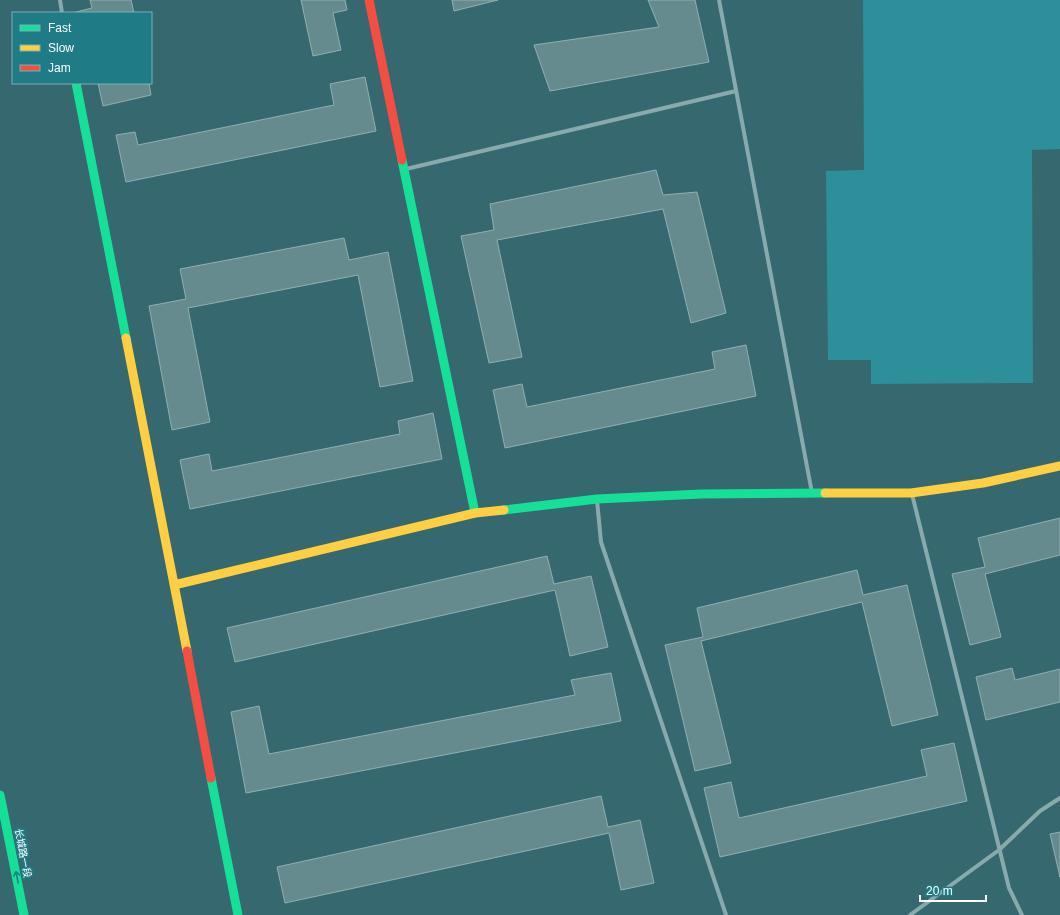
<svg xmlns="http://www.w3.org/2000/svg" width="1060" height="915" viewBox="0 0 1060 915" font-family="Arial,'Noto Sans SC',sans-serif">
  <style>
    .green { fill: #2c8f99 }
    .building { fill: #668b8f; stroke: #90afb3 }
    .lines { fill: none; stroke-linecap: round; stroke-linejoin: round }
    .street { stroke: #89aaad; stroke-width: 4 }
    .fast { stroke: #16e098; stroke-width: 9 }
    .slow { stroke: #ffcf43; stroke-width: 9 }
    .jam { stroke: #f24e42; stroke-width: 9 }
    .oneway { stroke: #1f8087 }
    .labels { text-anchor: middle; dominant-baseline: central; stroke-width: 4; stroke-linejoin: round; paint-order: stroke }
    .street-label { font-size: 10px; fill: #fff; stroke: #1f7b86 }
  </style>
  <rect width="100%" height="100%" fill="#36696f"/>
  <path class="green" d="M 863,0 L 1060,0 L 1060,149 L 1032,150 L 1033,383 L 871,384 L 871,360 L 828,360 L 826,171 L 864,170 Z"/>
  <path class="building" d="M 90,0 L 131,0 L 134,13 L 72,13 L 92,8 Z
    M 301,0 L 345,0 L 347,10 L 333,13 L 341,50 L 313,56 Z
    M 452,0 L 498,0 L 454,11 Z
    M 648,0 L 695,0 L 709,62 L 550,91 L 534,45 L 659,27 Z
    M 365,77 L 376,131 L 126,182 L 116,135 L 135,132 L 138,145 L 334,105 L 330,84 Z
    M 98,83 L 149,83 L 151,95 L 103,106 Z
    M 656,170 L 663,195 L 697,192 L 726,313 L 691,323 L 663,209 L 497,240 L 522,357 L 489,363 L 461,236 L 494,230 L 490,204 Z
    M 344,238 L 349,260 L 388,252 L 413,381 L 380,387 L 358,275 L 188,308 L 210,422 L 172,430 L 149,306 L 186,299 L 180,269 Z
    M 746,345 L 756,396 L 505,448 L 493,390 L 522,384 L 527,407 L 715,369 L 712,352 Z
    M 433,413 L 442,459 L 190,509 L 180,460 L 209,454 L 212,471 L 400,434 L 398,421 Z
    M 1060,518 L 1060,555 L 985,574 L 1001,637 L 970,645 L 952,574 L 985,567 L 978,538 Z
    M 547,556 L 554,584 L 591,576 L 608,647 L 570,656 L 555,590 L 235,662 L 227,628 Z
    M 857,570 L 863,595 L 907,585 L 938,715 L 892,726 L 862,602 L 701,641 L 731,763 L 695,771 L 665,645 L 703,637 L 697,608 Z
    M 1012,668 L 1015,680 L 1060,669 L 1060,702 L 986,720 L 976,677 Z
    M 611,673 L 621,721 L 246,793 L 231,712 L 259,706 L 269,754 L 575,695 L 571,680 Z
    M 954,743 L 967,801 L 720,857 L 704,788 L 731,782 L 739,818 L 927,776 L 921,750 Z
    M 601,796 L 608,827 L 640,820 L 654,883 L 621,890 L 609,833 L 285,903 L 277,867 Z
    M 1060,832 L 1060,877 L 1050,834 Z"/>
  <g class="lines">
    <path class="street" d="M 60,0 L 62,13
      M 719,0 L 812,493
      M 406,169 L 736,91
      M 912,494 L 1009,888 L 1022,915
      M 597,500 L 601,542 L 726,915
      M 910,915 L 999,850 L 1040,811 L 1060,798"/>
    <path class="fast" d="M 76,83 L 126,338
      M 402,160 L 475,513
      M 504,510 L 597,499 L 701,494 L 825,493
      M 211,778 L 238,915
      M 0,795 L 24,915"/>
    <path class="slow" d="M 126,338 L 187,651
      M 825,493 L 911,493 L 983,483 L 1060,466
      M 174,585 L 475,513 L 504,510"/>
    <path class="jam" d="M 369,0 L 402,160
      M 187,651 L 211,778"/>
  </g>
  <defs><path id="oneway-shaft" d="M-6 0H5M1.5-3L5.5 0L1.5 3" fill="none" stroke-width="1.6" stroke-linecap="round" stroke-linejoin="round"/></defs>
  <use class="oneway" href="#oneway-shaft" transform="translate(17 877) rotate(-101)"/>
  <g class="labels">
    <g class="street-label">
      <text transform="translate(23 853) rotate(79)">长城路一段</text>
    </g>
  </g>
  <rect x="12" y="12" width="140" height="72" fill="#1f7b86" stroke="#79b0b6"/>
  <rect x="20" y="25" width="20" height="6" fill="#16e098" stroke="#79b0b6"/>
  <text x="48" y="32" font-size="12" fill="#ffffff">Fast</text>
  <rect x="20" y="45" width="20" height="6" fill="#ffcf43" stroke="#79b0b6"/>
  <text x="48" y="52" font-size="12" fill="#ffffff">Slow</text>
  <rect x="20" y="65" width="20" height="6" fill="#f24e42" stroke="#79b0b6"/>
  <text x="48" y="72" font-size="12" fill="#ffffff">Jam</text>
  <path d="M920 895v6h66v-6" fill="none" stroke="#ffffff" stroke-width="2"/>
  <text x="926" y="895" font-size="12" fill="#ffffff" stroke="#1f7b86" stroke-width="3" paint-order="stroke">20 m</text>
</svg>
